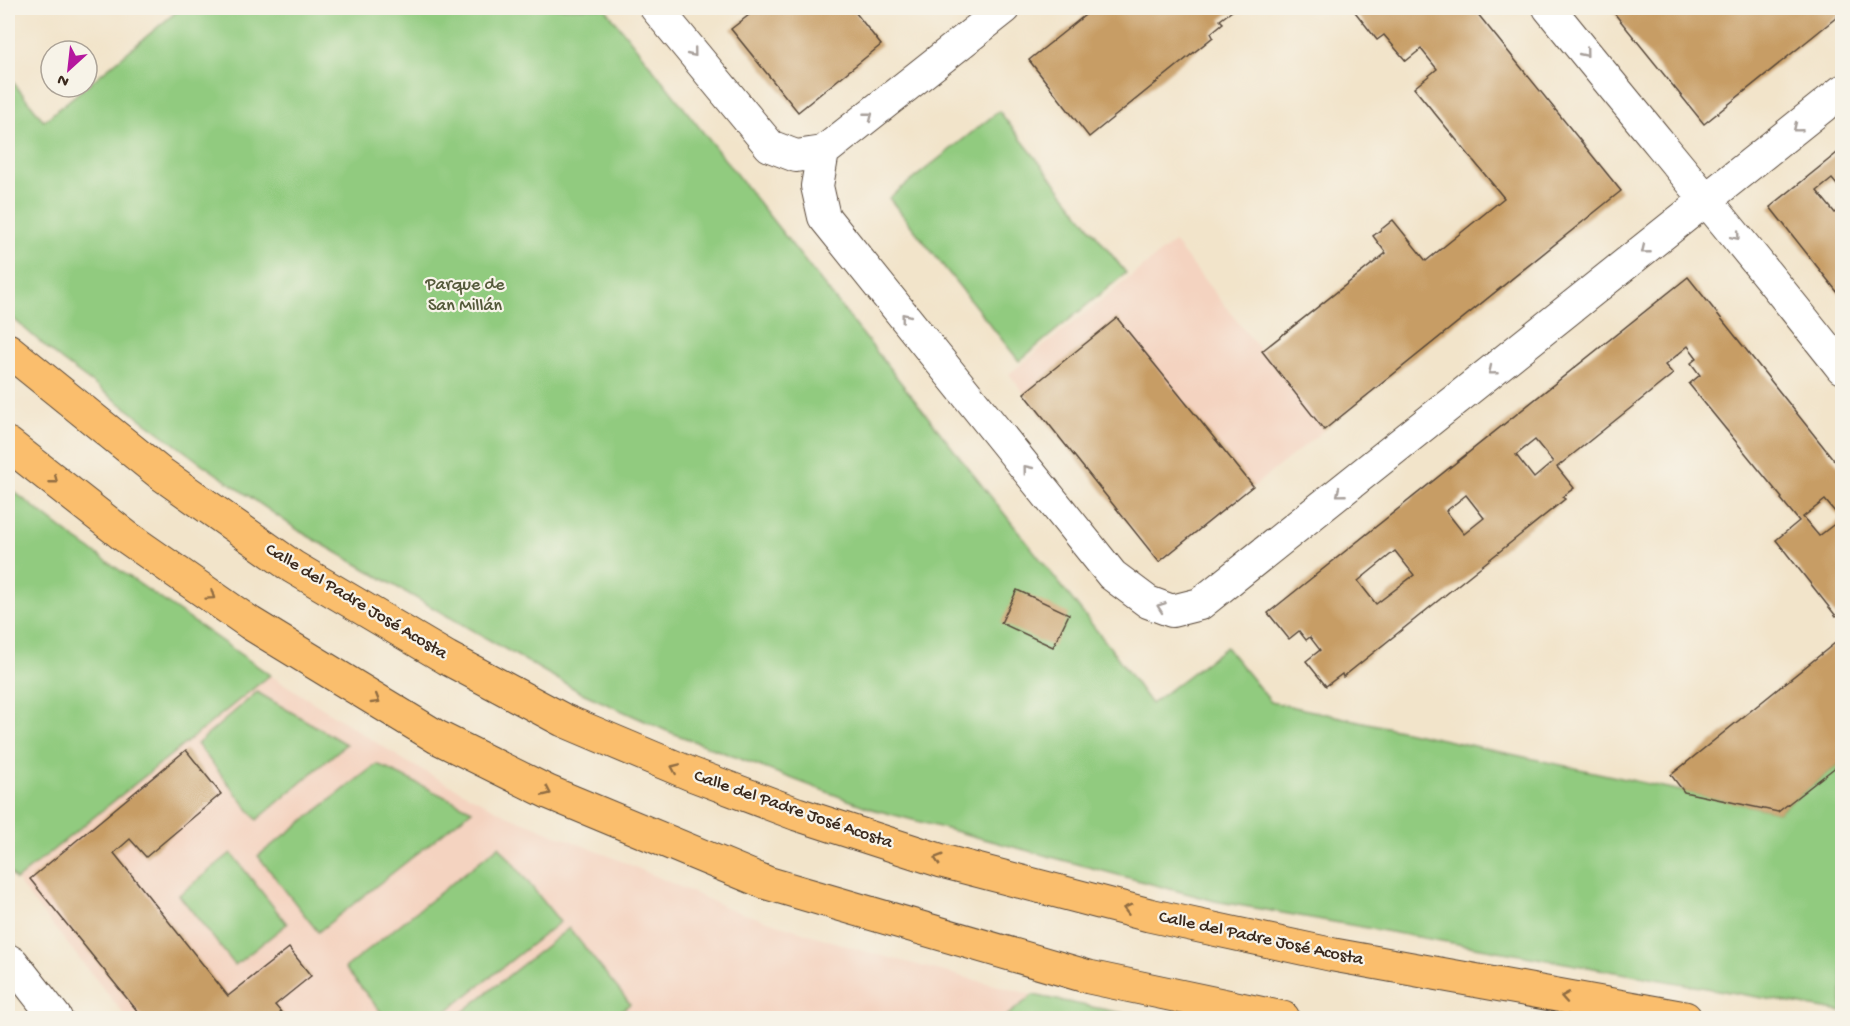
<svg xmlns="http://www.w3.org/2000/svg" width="1850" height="1026" viewBox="0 0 1850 1026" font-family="'Gochi Hand',sans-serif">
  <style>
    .built { fill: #f4d3c0 }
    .green { fill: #91cb7f; stroke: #667a4e; stroke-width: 1.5 }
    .building { fill: #c79d65; fill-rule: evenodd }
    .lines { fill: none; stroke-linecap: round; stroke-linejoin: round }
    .street-casing { stroke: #564638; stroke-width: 34 }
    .highway-casing { stroke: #564638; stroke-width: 35 }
    .street { stroke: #fff; stroke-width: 32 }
    .highway { stroke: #fabe6d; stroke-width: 33 }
    .oneway { stroke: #a79f9a }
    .oneway2 { stroke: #916d42 }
    .labels { text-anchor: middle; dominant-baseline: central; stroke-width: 4.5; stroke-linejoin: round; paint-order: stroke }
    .park-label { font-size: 18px; fill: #555a3b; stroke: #f7f3e8 }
    .street-label { font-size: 18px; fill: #3b2a1e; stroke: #f7f3e8 }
  </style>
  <rect width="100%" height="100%" fill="#f7f3e8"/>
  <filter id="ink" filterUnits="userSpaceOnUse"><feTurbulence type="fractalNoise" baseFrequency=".0167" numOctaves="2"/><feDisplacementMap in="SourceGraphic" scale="12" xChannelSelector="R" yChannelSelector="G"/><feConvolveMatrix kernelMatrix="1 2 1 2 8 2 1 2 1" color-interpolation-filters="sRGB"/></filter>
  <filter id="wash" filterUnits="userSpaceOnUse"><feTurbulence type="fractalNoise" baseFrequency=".008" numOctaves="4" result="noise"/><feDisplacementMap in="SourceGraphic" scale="24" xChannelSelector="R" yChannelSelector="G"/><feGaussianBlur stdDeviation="1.35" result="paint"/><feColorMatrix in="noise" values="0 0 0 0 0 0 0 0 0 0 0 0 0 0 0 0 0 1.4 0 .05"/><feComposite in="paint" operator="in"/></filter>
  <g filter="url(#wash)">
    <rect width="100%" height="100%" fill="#f2e4ca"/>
    <path class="built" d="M 1174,242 L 1324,430 L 1159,562 L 1009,374 Z
      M 270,675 L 407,762 L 504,814 L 619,860 L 732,910 L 860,950 L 1033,995 L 1004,1018 L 127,1018 L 16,880 Z"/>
    <path class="green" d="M 181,8 L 605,8 L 1112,650 L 1151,704 L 1226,647 L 1271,702 L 1778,812 L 1842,762 L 1842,1012 L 1215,901 L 872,809 L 667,731 L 580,692 L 301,532 L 202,464 L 61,360 L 8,314 L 8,76 L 44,121 Z
      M 999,111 L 1126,273 L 1019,361 L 889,198 Z
      M 8,487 L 75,539 L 270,675 L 16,880 L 8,869 Z
      M 257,692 L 346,744 L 257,820 L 197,744 Z
      M 377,764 L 472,810 L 318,932 L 258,856 Z
      M 499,846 L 560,922 L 438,1018 L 386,1018 L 345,968 Z
      M 231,853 L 287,924 L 235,965 L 179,895 Z
      M 569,928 L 630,1004 L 612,1018 L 455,1018 Z
      M 1033,995 L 1146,1018 L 1004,1018 Z"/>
    <g id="blocks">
      <path class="building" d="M 758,8 L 852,8 L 881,45 L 798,112 L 731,29 Z
        M 1094,8 L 1236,8 L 1220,20 L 1223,23 L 1211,33 L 1213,37 L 1089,137 L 1029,60 Z
        M 1352,8 L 1473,8 L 1621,191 L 1324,430 L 1262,351 L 1386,253 L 1373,236 L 1393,220 L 1426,261 L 1504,198 L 1414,88 L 1437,69 L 1421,49 L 1406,61 L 1384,35 L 1377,40 Z
        M 1610,8 L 1842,8 L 1842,13 L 1704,124 Z
        M 1842,149 L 1842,191 L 1832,179 L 1817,191 L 1835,213 L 1842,208 L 1842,298 L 1770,207 Z
        M 1688,277 L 1842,470 L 1842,618 L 1839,614 L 1836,616 L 1776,540 L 1799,521 L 1781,499 L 1782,498 L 1689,384 L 1700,375 L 1691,363 L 1697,358 L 1688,346 L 1665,365 L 1673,374 L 1557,467 L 1574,488 L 1562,497 L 1565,499 L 1343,677 L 1342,674 L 1326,686 L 1306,661 L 1320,650 L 1310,637 L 1306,640 L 1299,631 L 1289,639 L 1268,613 ZM 1535,440 L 1553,462 L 1534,478 L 1516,455 ZM 1466,495 L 1484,518 L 1464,534 L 1446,511 ZM 1825,500 L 1841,519 L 1819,536 L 1803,517 ZM 1395,551 L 1414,575 L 1376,604 L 1358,581 Z
        M 1117,318 L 1253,486 L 1159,562 L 1024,393 Z
        M 1017,590 L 1069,614 L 1053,647 L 1001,623 Z
        M 1842,642 L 1842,762 L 1778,812 L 1684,792 L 1671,775 L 1835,643 L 1837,646 Z
        M 186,750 L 221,794 L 146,857 L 130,839 L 114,853 L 228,996 L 289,948 L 311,976 L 275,1005 L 286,1018 L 143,1018 L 30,879 Z
        M 351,1014 L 355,1018 L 315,1018 L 312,1015 Z"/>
    </g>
  </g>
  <g filter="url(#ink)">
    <use href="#blocks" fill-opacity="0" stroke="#564638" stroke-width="1.5"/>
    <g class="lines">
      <g class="street-casing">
        <path id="street" d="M 656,8 L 770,146 L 796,156 L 823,152 L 1005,8
          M 1549,8 C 1646,128 1746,246 1842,368
          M 823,152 L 817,186 L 824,217 L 1112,575 L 1148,602 L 1172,611 L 1200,604 L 1842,91
          M 8,960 L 13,963 L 56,1018"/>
      </g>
      <g class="highway-casing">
        <path id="highway" d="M 8,350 L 160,473 L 293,567 L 447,658 L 563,720 L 691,774 L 797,814 L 942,861 L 1149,915 L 1334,955 L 1685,1018
          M 8,444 L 125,536 L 250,623 L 437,737 L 548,792 L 767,883 L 1089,977 L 1283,1018"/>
      </g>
      <use href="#street" class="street"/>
      <use href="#highway" class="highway"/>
    </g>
    <defs><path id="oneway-chevron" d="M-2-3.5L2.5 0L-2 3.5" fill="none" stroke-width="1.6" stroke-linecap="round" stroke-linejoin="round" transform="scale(1.5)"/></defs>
    <g class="oneway">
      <use href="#oneway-chevron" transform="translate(693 53) rotate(51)"/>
      <use href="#oneway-chevron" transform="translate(1585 53) rotate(51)"/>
      <use href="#oneway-chevron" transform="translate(869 116) rotate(-38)"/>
      <use href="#oneway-chevron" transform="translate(1797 128) rotate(141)"/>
      <use href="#oneway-chevron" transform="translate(1736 236) rotate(50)"/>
      <use href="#oneway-chevron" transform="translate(1645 250) rotate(141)"/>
      <use href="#oneway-chevron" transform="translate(905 317) rotate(-129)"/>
      <use href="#oneway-chevron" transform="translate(1492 371) rotate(141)"/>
      <use href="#oneway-chevron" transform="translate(1027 469) rotate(-129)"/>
      <use href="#oneway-chevron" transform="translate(1340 493) rotate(141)"/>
      <use href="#oneway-chevron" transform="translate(1161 607) rotate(-160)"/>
    </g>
    <g class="oneway2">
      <use href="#oneway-chevron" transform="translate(54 480) rotate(38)"/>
      <use href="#oneway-chevron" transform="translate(211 596) rotate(35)"/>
      <use href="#oneway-chevron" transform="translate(376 700) rotate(31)"/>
      <use href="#oneway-chevron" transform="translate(675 768) rotate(-157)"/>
      <use href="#oneway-chevron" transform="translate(547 792) rotate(25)"/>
      <use href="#oneway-chevron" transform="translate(938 859) rotate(-163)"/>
      <use href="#oneway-chevron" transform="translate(1127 909) rotate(-165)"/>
      <use href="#oneway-chevron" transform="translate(1565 997) rotate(-170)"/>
    </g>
  </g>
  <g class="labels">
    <g class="park-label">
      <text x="465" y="285">Parque de<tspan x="465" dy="21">San Millán</tspan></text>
    </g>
    <g class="street-label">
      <text transform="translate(356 602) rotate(31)">Calle del Padre José Acosta</text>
      <text transform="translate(793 810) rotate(19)">Calle del Padre José Acosta</text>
      <text transform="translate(1261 939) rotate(12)">Calle del Padre José Acosta</text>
    </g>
  </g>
  <rect width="1850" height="1026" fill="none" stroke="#f7f3e8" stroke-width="30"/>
  <g transform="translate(69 69) rotate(207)"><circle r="28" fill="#f7f3e8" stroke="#aca397" stroke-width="1.5"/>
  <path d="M0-4.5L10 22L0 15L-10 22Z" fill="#b5179e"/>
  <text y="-9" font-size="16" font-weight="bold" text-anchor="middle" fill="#3b2a1e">N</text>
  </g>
</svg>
